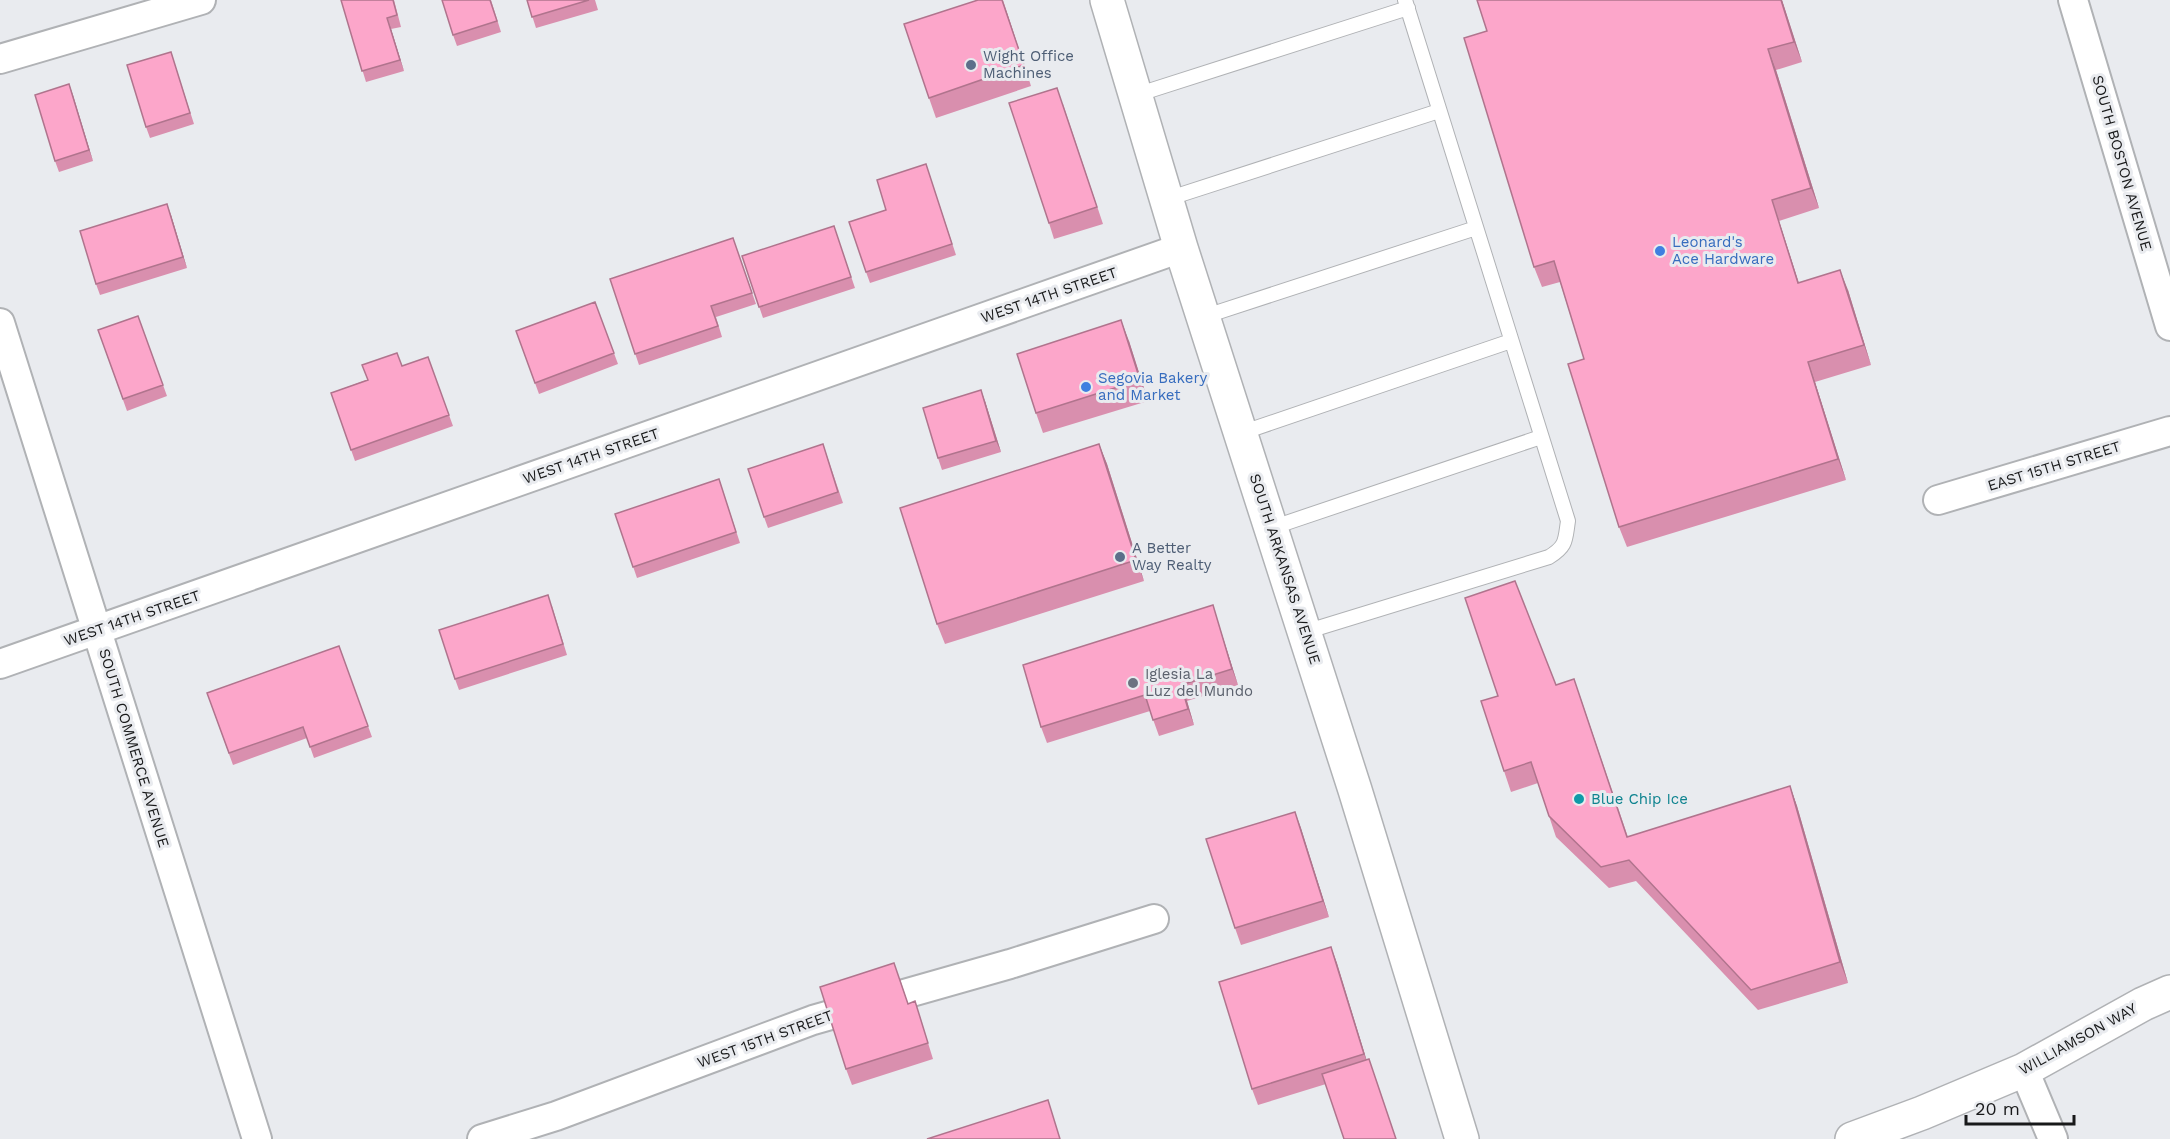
<svg xmlns="http://www.w3.org/2000/svg" width="2170" height="1139" viewBox="0 0 2170 1139" font-family="'Work Sans',sans-serif">
  <style>
    .lines { fill: none; stroke-linecap: round; stroke-linejoin: round }
    .service-casing { stroke: #b0b2b5; stroke-width: 16 }
    .minor-casing { stroke: #b0b2b5; stroke-width: 32 }
    .tertiary-casing { stroke: #b0b2b5; stroke-width: 36 }
    .trunk-casing { stroke: #b0b2b5; stroke-width: 36 }
    .service { stroke: #fff; stroke-width: 14 }
    .minor { stroke: #fff; stroke-width: 28 }
    .tertiary { stroke: #fff; stroke-width: 33 }
    .trunk { stroke: #fff; stroke-width: 33 }
    .wall { fill: #d98fae }
    .shaded-wall { fill: #b0748d }
    .building { fill: #fca6ca; stroke: #b0748d; stroke-width: 1.5 }
    .service-dot { fill: #5c6f8a; stroke: #e9ebef; stroke-width: 2 }
    .shop-dot { fill: #3f7fe0; stroke: #e9ebef; stroke-width: 2 }
    .worship-dot { fill: #6b7280; stroke: #e9ebef; stroke-width: 2 }
    .culture-dot { fill: #0f9aa8; stroke: #e9ebef; stroke-width: 2 }
    .labels { text-anchor: middle; dominant-baseline: central; stroke-width: 6; stroke-linejoin: round; paint-order: stroke }
    .service-label { font-size: 15px; fill: #4e5e75; stroke: #e9ebef; text-anchor: start }
    .street-label { font-size: 15px; fill: #18191a; stroke: #e9ebef }
    .shop-label { font-size: 15px; fill: #366cbe; stroke: #e9ebef; text-anchor: start }
    .worship-label { font-size: 15px; fill: #5b616d; stroke: #e9ebef; text-anchor: start }
    .culture-label { font-size: 15px; fill: #0d838f; stroke: #e9ebef; text-anchor: start }
  </style>
  <rect width="100%" height="100%" fill="#e9ebef"/>
  <g class="lines">
    <g class="service-casing">
      <path id="service" d="M 1136,95 L 1408,8
        M 1167,199 L 1439,111
        M 1203,317 L 1476,228
        M 1241,433 L 1511,341
        M 1271,528 L 1541,437
        M 1305,632 L 1549,557 C 1567,546 1565,540 1568,521 L 1405,0"/>
    </g>
    <g class="minor-casing">
      <path id="minor" d="M 2073,0 L 2170,326
        M 0,59 L 201,0
        M 0,323 L 257,1139
        M 1938,500 L 2170,431
        M 0,664 L 1181,248
        M 2024,1070 L 2053,1139
        M 482,1139 L 556,1116 L 813,1020 L 1010,964 L 1154,919"/>
    </g>
    <g class="tertiary-casing">
      <path id="tertiary" d="M 1852,1139 L 1922,1113 L 2024,1070 L 2143,1004 L 2170,992"/>
    </g>
    <g class="trunk-casing">
      <path id="trunk" d="M 1107,0 L 1181,248 L 1355,790 L 1462,1139"/>
    </g>
    <use href="#service" class="service"/>
    <use href="#minor" class="minor"/>
    <use href="#tertiary" class="tertiary"/>
    <use href="#trunk" class="trunk"/>
  </g>
  <path class="wall" d="M 341,0 L 394,0 L 401,27 L 391,29 L 404,71 L 366,82 Z
    M 491,0 L 501,32 L 457,46 L 453,35 Z
    M 527,0 L 595,0 L 598,10 L 536,28 Z
    M 1003,0 L 1031,86 L 936,118 L 929,98 Z
    M 1477,0 L 1782,0 L 1802,62 L 1776,70 L 1819,208 L 1779,221 L 1799,283 L 1848,290 L 1871,365 L 1815,382 L 1846,480 L 1627,547 L 1619,527 L 1584,359 L 1560,282 L 1542,287 L 1534,267 L 1487,31 Z
    M 171,52 L 194,124 L 150,138 L 146,127 Z
    M 69,84 L 93,161 L 59,172 L 55,161 Z
    M 1063,104 L 1103,224 L 1054,239 L 1049,223 Z
    M 926,164 L 956,255 L 870,283 L 866,272 L 886,210 Z
    M 171,215 L 187,268 L 100,295 L 96,284 Z
    M 834,226 L 855,288 L 763,318 L 742,256 Z
    M 733,238 L 756,304 L 716,317 L 722,337 L 639,365 L 610,279 Z
    M 595,302 L 618,364 L 539,394 L 516,331 Z
    M 138,316 L 167,396 L 127,411 L 98,330 Z
    M 1129,341 L 1148,401 L 1043,433 L 1036,413 Z
    M 428,357 L 453,426 L 355,461 L 331,393 Z
    M 985,401 L 1001,452 L 942,470 L 938,458 Z
    M 823,444 L 843,503 L 768,528 L 764,517 Z
    M 1099,444 L 1107,464 L 1144,581 L 945,644 L 937,624 Z
    M 719,479 L 740,543 L 637,578 L 615,514 Z
    M 552,606 L 567,655 L 459,690 L 455,679 Z
    M 1218,622 L 1238,685 L 1187,701 L 1194,725 L 1159,736 L 1150,711 L 1047,743 L 1041,727 Z
    M 339,646 L 372,737 L 314,758 L 307,738 L 233,765 L 207,693 Z
    M 1574,679 L 1628,837 L 1790,786 L 1797,806 L 1848,983 L 1758,1010 L 1636,881 L 1609,888 L 1556,837 L 1538,783 L 1511,792 L 1504,771 L 1556,685 Z
    M 1295,812 L 1329,917 L 1241,945 L 1235,928 Z
    M 1331,947 L 1366,1059 L 1376,1079 L 1396,1139 L 1344,1139 L 1326,1084 L 1258,1105 L 1252,1089 Z
    M 900,979 L 908,1004 L 920,1017 L 933,1059 L 852,1085 L 846,1069 Z"/>
  <path class="shaded-wall" d="M 1002,0 L 1007,13 L 1031,86 L 1024,65 Z
    M 1781,0 L 1782,0 L 1802,62 L 1794,42 Z
    M 387,18 L 391,29 L 404,71 L 400,60 Z
    M 1768,49 L 1776,70 L 1819,208 L 1811,188 Z
    M 69,84 L 73,95 L 93,161 L 89,150 Z
    M 1772,200 L 1779,221 L 1805,303 L 1798,283 Z
    M 167,204 L 171,215 L 187,268 L 183,257 Z
    M 1840,270 L 1848,290 L 1871,365 L 1864,345 Z
    M 1121,320 L 1129,341 L 1148,401 L 1140,380 Z
    M 1808,362 L 1815,382 L 1846,480 L 1838,459 Z
    M 981,390 L 985,401 L 1001,452 L 996,441 Z
    M 1099,444 L 1107,464 L 1144,581 L 1136,560 Z
    M 1213,605 L 1218,622 L 1238,685 L 1232,669 Z
    M 1574,679 L 1581,699 L 1634,858 L 1627,837 Z
    M 1181,685 L 1187,701 L 1194,725 L 1188,709 Z
    M 1790,786 L 1797,806 L 1848,983 L 1840,962 Z
    M 1295,812 L 1301,828 L 1329,917 L 1323,901 Z
    M 1331,947 L 1337,963 L 1370,1071 L 1364,1054 Z"/>
  <path class="building" d="M 341,0 L 393,0 L 397,15 L 387,18 L 400,60 L 362,71 Z
    M 442,0 L 490,0 L 497,21 L 453,35 Z
    M 527,0 L 589,0 L 532,17 Z
    M 978,0 L 1002,0 L 1024,65 L 929,98 L 904,24 Z
    M 1477,0 L 1781,0 L 1794,42 L 1768,49 L 1811,188 L 1772,200 L 1798,283 L 1840,270 L 1864,345 L 1808,362 L 1838,459 L 1619,527 L 1568,364 L 1584,359 L 1554,261 L 1534,267 L 1464,38 L 1487,31 Z
    M 171,52 L 190,113 L 146,127 L 127,65 Z
    M 69,84 L 89,150 L 55,161 L 35,95 Z
    M 1057,88 L 1097,207 L 1049,223 L 1009,103 Z
    M 926,164 L 952,244 L 866,272 L 849,222 L 886,210 L 877,180 Z
    M 167,204 L 183,257 L 96,284 L 80,231 Z
    M 834,226 L 851,277 L 759,307 L 742,256 Z
    M 733,238 L 752,293 L 711,306 L 718,326 L 635,354 L 610,279 Z
    M 595,302 L 614,353 L 535,383 L 516,331 Z
    M 138,316 L 163,385 L 123,399 L 98,330 Z
    M 1121,320 L 1140,380 L 1036,413 L 1017,354 Z
    M 397,353 L 402,366 L 428,357 L 449,415 L 351,450 L 331,393 L 368,380 L 362,365 Z
    M 981,390 L 996,441 L 938,458 L 923,408 Z
    M 823,444 L 838,492 L 764,517 L 748,469 Z
    M 1099,444 L 1136,560 L 937,624 L 900,508 Z
    M 719,479 L 736,532 L 633,567 L 615,514 Z
    M 1515,581 L 1556,685 L 1574,679 L 1627,837 L 1790,786 L 1840,962 L 1751,990 L 1629,860 L 1601,867 L 1549,816 L 1531,762 L 1504,771 L 1481,701 L 1498,696 L 1465,598 Z
    M 548,595 L 563,644 L 455,679 L 439,630 Z
    M 1213,605 L 1232,669 L 1181,685 L 1188,709 L 1153,720 L 1145,695 L 1041,727 L 1023,665 Z
    M 339,646 L 368,726 L 310,747 L 303,727 L 229,753 L 207,693 Z
    M 1295,812 L 1323,901 L 1235,928 L 1206,839 Z
    M 1331,947 L 1364,1054 L 1252,1089 L 1219,982 Z
    M 894,963 L 908,1004 L 915,1001 L 928,1043 L 846,1069 L 820,987 Z
    M 1369,1059 L 1396,1139 L 1344,1139 L 1322,1074 Z
    M 1048,1100 L 1060,1139 L 927,1139 Z"/>
  <g class="service-dot">
    <circle cx="971" cy="65" r="6"/>
    <circle cx="1120" cy="557" r="6"/>
  </g>
  <g class="shop-dot">
    <circle cx="1660" cy="251" r="6"/>
    <circle cx="1086" cy="387" r="6"/>
  </g>
  <circle class="worship-dot" cx="1133" cy="683" r="6"/>
  <circle class="culture-dot" cx="1579" cy="799" r="6"/>
  <g class="labels">
    <g class="service-label">
      <text x="983" y="56">Wight Office<tspan x="983" dy="17">Machines</tspan></text>
      <text x="1132" y="548">A Better<tspan x="1132" dy="17">Way Realty</tspan></text>
    </g>
    <g class="street-label">
      <text transform="translate(2122 163) rotate(74)">SOUTH BOSTON AVENUE</text>
      <text transform="translate(1049 295) rotate(-19)">WEST 14TH STREET</text>
      <text transform="translate(591 456) rotate(-19)">WEST 14TH STREET</text>
      <text transform="translate(2054 466) rotate(-17)">EAST 15TH STREET</text>
      <text transform="translate(1285 569) rotate(72)">SOUTH ARKANSAS AVENUE</text>
      <text transform="translate(132 618) rotate(-19)">WEST 14TH STREET</text>
      <text transform="translate(134 748) rotate(73)">SOUTH COMMERCE AVENUE</text>
      <text transform="translate(765 1039) rotate(-20)">WEST 15TH STREET</text>
      <text transform="translate(2078 1039) rotate(-29)">WILLIAMSON WAY</text>
    </g>
    <g class="shop-label">
      <text x="1672" y="242">Leonard's<tspan x="1672" dy="17">Ace Hardware</tspan></text>
      <text x="1098" y="378">Segovia Bakery<tspan x="1098" dy="17">and Market</tspan></text>
    </g>
    <g class="worship-label">
      <text x="1145" y="674">Iglesia La<tspan x="1145" dy="17">Luz del Mundo</tspan></text>
    </g>
    <g class="culture-label">
      <text x="1591" y="799">Blue Chip Ice</text>
    </g>
  </g>
  <path d="M1966 1115v9h108v-9" fill="none" stroke="#18191a" stroke-width="3"/>
  <text x="1975" y="1115" font-size="18" fill="#18191a" stroke="#e9ebef" stroke-width="4.5" paint-order="stroke">20 m</text>
</svg>
